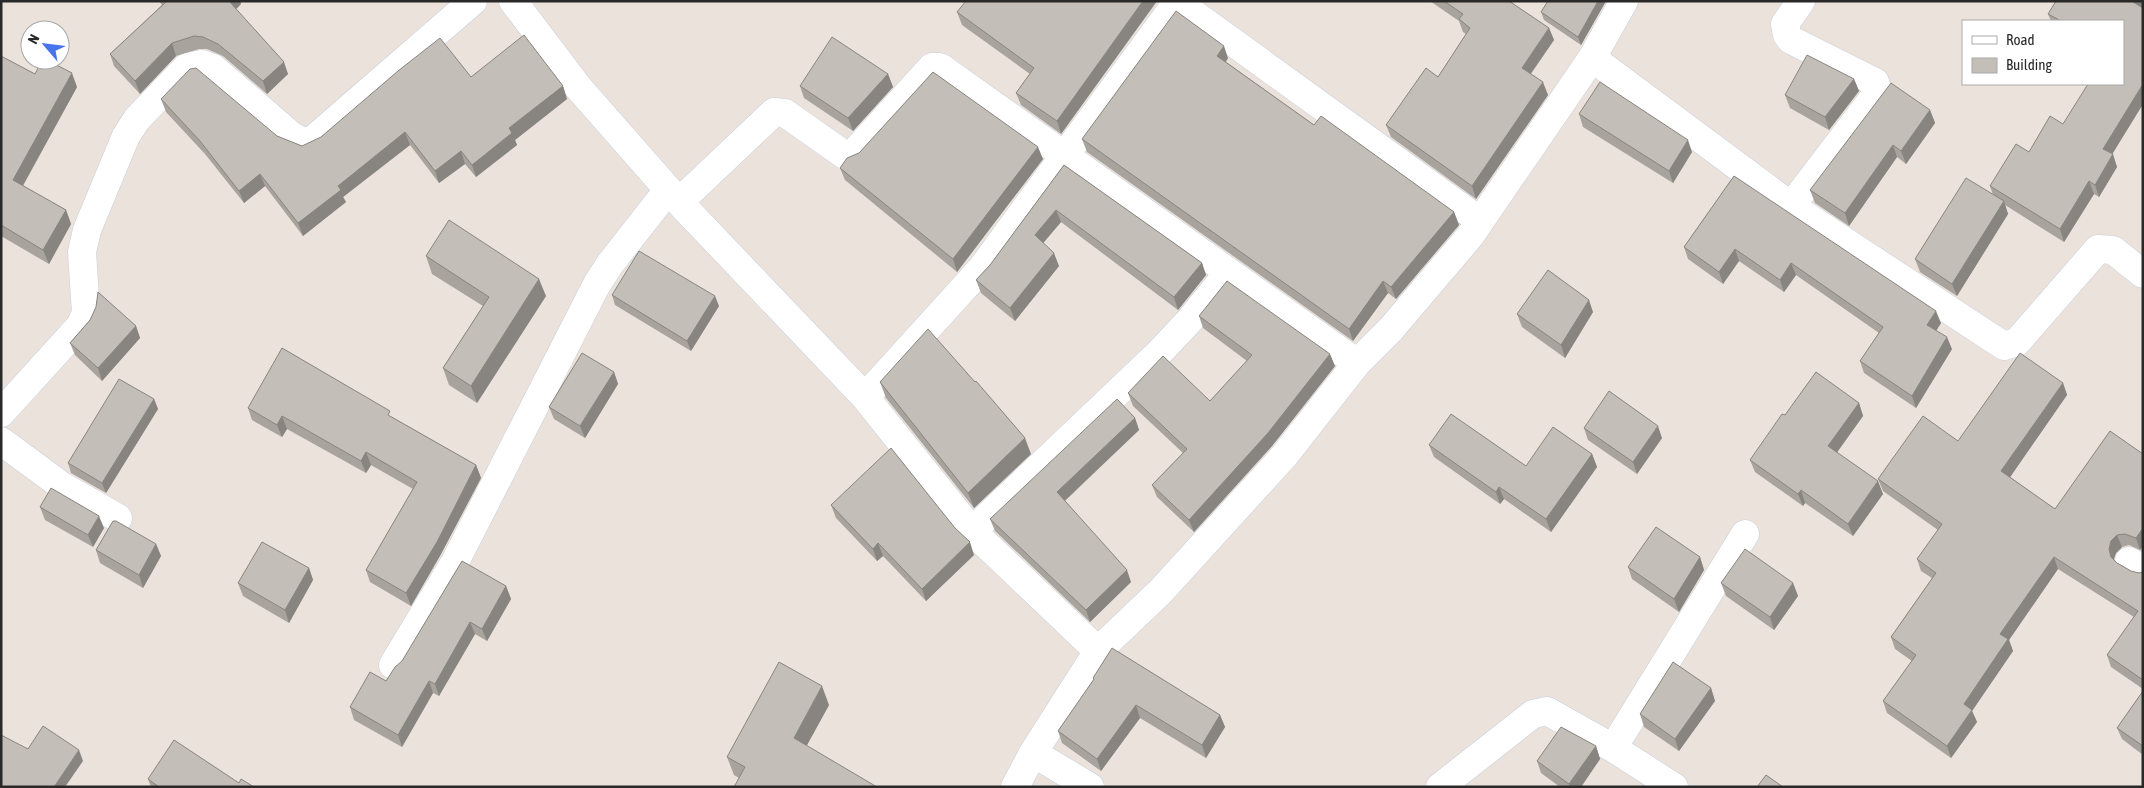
<svg xmlns="http://www.w3.org/2000/svg" width="2144" height="788" viewBox="0 0 2144 788" font-family="'Asap Condensed',sans-serif">
  <style>
    .lines { fill: none; stroke-linecap: round; stroke-linejoin: round }
    .street-casing { stroke: #caceda; stroke-width: 29 }
    .secondary-casing { stroke: #caceda; stroke-width: 29 }
    .street { stroke: #fff; stroke-width: 28 }
    .secondary { stroke: #fff; stroke-width: 28 }
    .wall { fill: #a8a39d }
    .shaded-wall { fill: #888580 }
    .building { fill: #c3beb7; stroke: #888580 }
  </style>
  <rect width="100%" height="100%" fill="#eae2db"/>
  <g class="lines">
    <g class="street-casing">
      <path id="street" d="M 513,1 L 578,87 L 679,202 L 865,397 L 972,531 L 1098,651
        M 1176,1 L 1479,220
        M 1592,58 L 1791,206 L 2004,346 L 2017,342 L 2098,249 L 2113,250 L 2143,274
        M 679,202 L 774,112 L 785,113 L 846,156 L 852,155 L 932,67 L 940,67 L 1357,363
        M 1791,206 L 1878,92 L 1875,82 L 1791,40 L 1787,35 L 1785,24 L 1801,1
        M 865,397 L 982,268 L 1178,1
        M 1,413 L 80,326 L 86,313 L 82,252 L 87,230 L 126,136 L 137,119 L 187,67 L 202,64 L 213,68 L 292,136 L 306,143 L 315,138 L 473,1
        M 1,441 L 62,486 L 118,518
        M 972,531 L 1157,355 L 1190,320 L 1229,272
        M 2129,561 L 2143,569
        M 393,665 L 455,562 L 597,284 L 610,264 L 668,190
        M 1613,748 L 1745,534
        M 1033,753 L 1090,787
        M 1440,787 L 1533,714 L 1547,711 L 1613,748 L 1674,787"/>
    </g>
    <g class="secondary-casing">
      <path id="secondary" d="M 1015,787 L 1033,753 L 1098,651 L 1161,591 L 1284,456 L 1357,363 L 1391,329 L 1470,236 L 1592,58 L 1624,1"/>
    </g>
    <use href="#street" class="street"/>
    <use href="#secondary" class="secondary"/>
  </g>
  <path class="wall" d="M 159,1 L 240,1 L 241,4 L 236,9 L 288,74 L 267,94 L 223,56 L 207,49 L 199,49 L 176,56 L 140,94 L 114,66 L 110,54 L 162,5 Z
    M 1157,1 L 1061,134 L 1021,105 L 1016,93 L 1030,74 L 962,25 L 957,12 Z
    M 1430,1 L 1509,1 L 1549,28 L 1554,40 L 1531,74 L 1548,95 L 1476,199 L 1391,137 L 1386,125 L 1438,77 L 1466,34 L 1463,32 L 1459,21 Z
    M 1548,1 L 1606,1 L 1581,45 L 1544,20 L 1541,12 Z
    M 2142,8 L 2143,8 L 2143,104 L 2112,154 L 2117,167 L 2099,197 L 2094,194 L 2064,242 L 2005,205 L 2008,214 L 1957,296 L 1920,272 L 1915,259 L 1993,195 L 1990,186 L 2029,152 L 2063,124 L 2123,84 L 2123,21 L 2051,21 L 2048,14 Z
    M 1,56 L 35,74 L 77,87 L 23,186 L 66,210 L 71,224 L 49,264 L 1,236 Z
    M 1228,58 L 1226,62 L 1314,125 L 1454,212 L 1459,225 L 1396,299 L 1388,293 L 1353,341 L 1087,152 L 1082,139 Z
    M 888,74 L 893,87 L 853,131 L 804,98 L 800,86 Z
    M 471,77 L 563,86 L 567,99 L 515,140 L 517,145 L 476,177 L 465,164 L 439,183 L 410,145 L 343,197 L 346,202 L 303,236 L 265,186 L 244,203 L 205,154 L 166,112 L 161,99 L 277,136 L 302,146 Z
    M 1854,79 L 1859,91 L 1829,130 L 1790,108 L 1785,95 Z
    M 1930,110 L 1935,123 L 1906,164 L 1897,157 L 1849,226 L 1815,203 L 1810,190 Z
    M 1579,114 L 1692,152 L 1673,183 L 1583,127 Z
    M 1043,159 L 957,272 L 845,180 L 840,168 Z
    M 1064,165 L 1202,263 L 1206,275 L 1178,310 L 1061,222 L 1043,243 L 1059,266 L 1015,321 L 981,293 L 976,280 L 990,265 Z
    M 1734,176 L 1941,323 L 1936,331 L 1952,349 L 1916,408 L 1864,373 L 1860,361 L 1879,333 L 1796,275 L 1784,292 L 1739,261 L 1723,284 L 1688,259 L 1684,247 Z
    M 426,256 L 546,296 L 477,403 L 449,385 L 443,368 L 483,306 L 432,274 Z
    M 612,295 L 719,306 L 691,351 L 615,305 Z
    M 1593,312 L 1565,358 L 1522,327 L 1517,314 Z
    M 1199,316 L 1335,366 L 1272,446 L 1194,532 L 1157,497 L 1152,485 L 1183,453 L 1133,406 L 1128,393 L 1210,401 L 1247,361 L 1203,328 Z
    M 90,320 L 136,326 L 140,338 L 102,381 L 75,355 L 70,343 Z
    M 614,372 L 618,384 L 585,438 L 554,419 L 549,407 Z
    M 880,382 L 1031,454 L 974,508 L 886,398 Z
    M 2063,383 L 2067,395 L 2010,477 L 2055,509 L 2143,454 L 2143,546 L 2140,550 L 2129,545 L 2122,547 L 2116,553 L 2114,559 L 2117,563 L 2131,571 L 2139,573 L 2143,572 L 2143,689 L 2111,667 L 2107,655 L 2134,617 L 2058,569 L 2009,640 L 2013,651 L 1972,711 L 1977,722 L 1951,758 L 1887,713 L 1883,701 L 1912,661 L 1895,649 L 1891,637 L 1932,578 L 1921,571 L 1917,559 L 1938,530 L 1883,491 L 1878,479 L 1958,441 Z
    M 154,399 L 158,409 L 106,493 L 71,473 L 68,463 Z
    M 1859,403 L 1863,416 L 1837,452 L 1883,494 L 1853,536 L 1805,503 L 1803,506 L 1755,472 L 1750,460 L 1785,415 Z
    M 248,408 L 392,417 L 476,465 L 481,478 L 441,554 L 411,606 L 370,582 L 366,570 L 413,489 L 371,465 L 366,473 L 287,429 L 282,437 L 252,420 Z
    M 1135,418 L 1139,430 L 1065,501 L 1131,582 L 1090,622 L 995,531 L 990,519 Z
    M 1584,428 L 1662,438 L 1637,474 L 1588,440 Z
    M 1429,445 L 1526,466 L 1592,454 L 1597,467 L 1551,532 L 1504,499 L 1500,504 L 1434,457 Z
    M 831,505 L 974,555 L 926,601 L 883,556 L 877,561 L 836,518 Z
    M 40,507 L 104,528 L 93,547 L 45,520 Z
    M 156,544 L 161,556 L 143,588 L 100,563 L 96,550 Z
    M 1700,557 L 1704,570 L 1679,612 L 1632,579 L 1628,567 Z
    M 309,568 L 313,580 L 289,623 L 243,596 L 238,583 Z
    M 1721,583 L 1793,583 L 1798,596 L 1774,630 L 1726,596 Z
    M 506,586 L 511,599 L 487,641 L 475,634 L 439,696 L 433,693 L 402,747 L 354,720 L 350,707 L 386,681 Z
    M 1093,678 L 1220,715 L 1225,727 L 1206,758 L 1140,718 L 1101,771 L 1062,743 L 1058,731 L 1094,680 Z
    M 1711,688 L 1715,701 L 1679,751 L 1644,727 L 1640,714 Z
    M 2143,691 L 2143,755 L 2122,739 L 2117,728 Z
    M 829,705 L 807,745 L 739,778 L 734,775 L 727,757 Z
    M 1596,746 L 1600,759 L 1581,787 L 1560,787 L 1541,773 L 1537,761 Z
    M 148,779 L 239,783 L 254,787 L 151,787 Z"/>
  <path class="shaded-wall" d="M 228,1 L 240,1 L 241,4 L 232,13 Z
    M 1143,1 L 1157,1 L 1061,134 L 1057,121 Z
    M 1598,1 L 1606,1 L 1581,45 L 1578,37 Z
    M 2134,1 L 2143,1 L 2143,7 L 2138,15 L 2133,2 Z
    M 1549,28 L 1554,40 L 1526,80 L 1522,68 Z
    M 172,43 L 176,56 L 140,94 L 135,81 Z
    M 1224,46 L 1228,58 L 1221,68 L 1217,56 Z
    M 284,62 L 288,74 L 267,94 L 263,81 Z
    M 72,73 L 77,87 L 18,194 L 13,180 Z
    M 888,74 L 893,87 L 853,131 L 848,118 Z
    M 1854,79 L 1859,91 L 1829,130 L 1825,117 Z
    M 1543,82 L 1548,95 L 1476,199 L 1472,186 Z
    M 2143,84 L 2143,104 L 2108,161 L 2103,149 Z
    M 563,86 L 567,99 L 515,140 L 517,145 L 476,177 L 472,165 L 509,128 Z
    M 1930,110 L 1935,123 L 1906,164 L 1901,151 Z
    M 405,132 L 410,145 L 343,197 L 346,202 L 303,236 L 298,223 L 338,186 Z
    M 1688,140 L 1692,152 L 1673,183 L 1669,171 Z
    M 1893,145 L 1897,157 L 1849,226 L 1845,213 Z
    M 1038,147 L 1043,159 L 957,272 L 953,259 Z
    M 461,151 L 465,164 L 439,183 L 435,171 Z
    M 2113,154 L 2117,167 L 2099,197 L 2095,185 Z
    M 260,174 L 265,186 L 244,203 L 239,191 Z
    M 2089,181 L 2094,194 L 2064,242 L 2060,229 Z
    M 2004,201 L 2008,214 L 1957,296 L 1952,284 Z
    M 66,210 L 71,224 L 49,264 L 43,250 Z
    M 1056,210 L 1061,222 L 1039,248 L 1035,235 Z
    M 1454,212 L 1459,225 L 1396,299 L 1391,287 Z
    M 1735,249 L 1739,261 L 1723,284 L 1719,272 Z
    M 1054,253 L 1059,266 L 1015,321 L 1010,308 Z
    M 1202,263 L 1206,275 L 1178,310 L 1174,297 Z
    M 1791,263 L 1796,275 L 1784,292 L 1780,280 Z
    M 539,279 L 546,296 L 477,403 L 471,386 Z
    M 1383,281 L 1388,293 L 1353,341 L 1349,329 Z
    M 715,296 L 719,306 L 691,351 L 687,341 Z
    M 1589,300 L 1593,312 L 1565,358 L 1561,345 Z
    M 1936,311 L 1941,323 L 1932,337 L 1927,325 Z
    M 136,326 L 140,338 L 102,381 L 98,368 Z
    M 1947,337 L 1952,349 L 1916,408 L 1912,396 Z
    M 1330,354 L 1335,366 L 1272,446 L 1194,532 L 1189,520 Z
    M 614,372 L 618,384 L 585,438 L 580,426 Z
    M 2063,383 L 2067,395 L 2006,483 L 2001,471 Z
    M 154,399 L 158,409 L 106,493 L 102,483 Z
    M 1859,403 L 1863,416 L 1833,458 L 1828,446 Z
    M 282,416 L 287,429 L 282,437 L 277,425 Z
    M 1135,418 L 1139,430 L 1061,504 L 1057,492 Z
    M 1658,426 L 1662,438 L 1637,474 L 1633,462 Z
    M 1025,438 L 1031,454 L 974,508 L 968,493 Z
    M 366,452 L 371,465 L 366,473 L 361,461 Z
    M 1592,454 L 1597,467 L 1551,532 L 1546,519 Z
    M 476,465 L 481,478 L 441,554 L 411,606 L 406,593 Z
    M 1878,481 L 1883,494 L 1853,536 L 1848,524 Z
    M 1499,487 L 1504,499 L 1500,504 L 1496,492 Z
    M 1801,490 L 1805,503 L 1803,506 L 1798,494 Z
    M 99,516 L 104,528 L 93,547 L 88,535 Z
    M 2143,528 L 2143,546 L 2140,550 L 2136,538 Z
    M 2117,535 L 2122,547 L 2116,553 L 2113,561 L 2111,557 L 2109,549 L 2111,541 Z
    M 970,542 L 974,555 L 926,601 L 922,589 Z
    M 878,543 L 883,556 L 877,561 L 873,549 Z
    M 156,544 L 161,556 L 143,588 L 139,575 Z
    M 1700,557 L 1704,570 L 1679,612 L 1674,599 Z
    M 2054,557 L 2058,569 L 2009,640 L 2013,651 L 1972,711 L 1977,722 L 1951,758 L 1947,746 L 1964,704 L 2000,634 Z
    M 309,568 L 313,580 L 289,623 L 285,610 Z
    M 1127,570 L 1131,582 L 1090,622 L 1086,610 Z
    M 1793,583 L 1798,596 L 1774,630 L 1770,617 Z
    M 506,586 L 511,599 L 487,641 L 482,629 Z
    M 470,622 L 475,634 L 439,696 L 435,684 Z
    M 429,681 L 433,693 L 402,747 L 398,735 Z
    M 822,686 L 829,705 L 801,756 L 794,738 Z
    M 1711,688 L 1715,701 L 1679,751 L 1675,739 Z
    M 1136,705 L 1140,718 L 1101,771 L 1097,759 Z
    M 1220,715 L 1225,727 L 1206,758 L 1202,745 Z
    M 1596,746 L 1600,759 L 1581,787 L 1570,787 L 1569,784 Z
    M 79,750 L 83,761 L 65,787 L 54,787 Z"/>
  <path class="building" d="M 165,1 L 229,1 L 284,62 L 263,81 L 218,44 L 203,37 L 194,36 L 172,43 L 135,81 L 110,54 L 166,2 Z
    M 966,1 L 1143,1 L 1057,121 L 1016,93 L 1034,68 L 957,12 Z
    M 1444,1 L 1509,1 L 1549,28 L 1522,68 L 1543,82 L 1472,186 L 1386,125 L 1426,68 L 1438,77 L 1470,28 L 1459,19 L 1463,14 Z
    M 1548,1 L 1598,1 L 1578,37 L 1541,12 Z
    M 2056,1 L 2134,1 L 2133,2 L 2143,8 L 2143,84 L 2103,149 L 2113,154 L 2095,185 L 2089,181 L 2060,229 L 1990,186 L 2016,144 L 2029,152 L 2050,116 L 2063,124 L 2088,84 L 2123,84 L 2123,21 L 2061,21 L 2048,14 Z
    M 1176,11 L 1224,46 L 1217,56 L 1314,125 L 1321,116 L 1454,212 L 1391,287 L 1383,281 L 1349,329 L 1082,139 Z
    M 524,35 L 563,86 L 509,128 L 512,133 L 472,165 L 461,151 L 435,171 L 405,132 L 338,186 L 341,190 L 298,223 L 260,174 L 239,191 L 200,141 L 161,99 L 190,69 L 196,68 L 277,136 L 302,146 L 321,137 L 398,71 L 440,38 L 471,77 Z
    M 832,37 L 888,74 L 848,118 L 800,86 Z
    M 1807,55 L 1854,79 L 1825,117 L 1785,95 Z
    M 1,56 L 35,74 L 42,60 L 47,60 L 72,73 L 13,180 L 66,210 L 43,250 L 1,225 Z
    M 933,72 L 1038,147 L 953,259 L 840,168 L 847,158 L 859,153 Z
    M 1600,82 L 1688,140 L 1669,171 L 1579,114 Z
    M 1891,83 L 1930,110 L 1901,151 L 1893,145 L 1845,213 L 1810,190 Z
    M 1064,165 L 1202,263 L 1174,297 L 1056,210 L 1035,235 L 1054,253 L 1010,308 L 976,280 L 990,265 Z
    M 1734,176 L 1936,311 L 1927,325 L 1947,337 L 1912,396 L 1860,361 L 1883,327 L 1791,263 L 1780,280 L 1735,249 L 1719,272 L 1684,247 Z
    M 1966,178 L 2004,201 L 1952,284 L 1915,259 Z
    M 449,220 L 539,279 L 471,386 L 443,368 L 489,297 L 426,256 Z
    M 639,251 L 715,296 L 687,341 L 612,295 Z
    M 1548,270 L 1589,300 L 1561,345 L 1517,314 Z
    M 1227,281 L 1330,354 L 1268,433 L 1189,520 L 1152,485 L 1187,449 L 1128,393 L 1163,356 L 1210,401 L 1252,355 L 1199,316 Z
    M 98,292 L 136,326 L 98,368 L 70,343 L 90,320 L 96,307 Z
    M 928,329 L 975,382 L 976,381 L 1025,438 L 968,493 L 880,382 Z
    M 282,348 L 390,411 L 388,415 L 476,465 L 437,542 L 406,593 L 366,570 L 417,482 L 366,452 L 361,461 L 282,416 L 277,425 L 248,408 Z
    M 582,353 L 614,372 L 580,426 L 549,407 Z
    M 2020,353 L 2063,383 L 2001,471 L 2055,509 L 2110,431 L 2143,454 L 2143,528 L 2136,538 L 2125,534 L 2117,535 L 2111,541 L 2109,549 L 2111,557 L 2117,563 L 2131,571 L 2139,573 L 2143,572 L 2143,680 L 2107,655 L 2138,611 L 2054,557 L 2000,634 L 2008,639 L 1964,704 L 1972,710 L 1947,746 L 1883,701 L 1916,655 L 1891,637 L 1936,573 L 1917,559 L 1942,524 L 1878,479 L 1923,416 L 1958,441 Z
    M 1816,372 L 1859,403 L 1828,446 L 1878,481 L 1848,524 L 1801,490 L 1798,494 L 1750,460 L 1782,414 L 1785,415 Z
    M 119,379 L 154,399 L 102,483 L 68,463 Z
    M 1609,391 L 1658,426 L 1633,462 L 1584,428 Z
    M 1117,399 L 1135,418 L 1057,492 L 1127,570 L 1086,610 L 990,519 Z
    M 1451,414 L 1526,466 L 1553,427 L 1592,454 L 1546,519 L 1499,487 L 1496,492 L 1429,445 Z
    M 891,448 L 955,528 L 970,542 L 922,589 L 878,543 L 873,549 L 831,505 Z
    M 51,488 L 99,516 L 88,535 L 40,507 Z
    M 113,521 L 116,521 L 156,544 L 139,575 L 96,550 Z
    M 1656,527 L 1700,557 L 1674,599 L 1628,567 Z
    M 262,542 L 309,568 L 285,610 L 238,583 Z
    M 1745,549 L 1793,583 L 1770,617 L 1721,583 Z
    M 462,561 L 506,586 L 482,629 L 470,622 L 435,684 L 429,681 L 398,735 L 350,707 L 370,672 L 386,681 L 395,667 L 402,661 Z
    M 1112,648 L 1220,715 L 1202,745 L 1136,705 L 1097,759 L 1058,731 L 1094,679 L 1093,678 Z
    M 779,662 L 822,686 L 794,738 L 877,787 L 734,787 L 745,767 L 727,757 Z
    M 1673,662 L 1711,688 L 1675,739 L 1640,714 Z
    M 2143,691 L 2143,746 L 2117,728 Z
    M 43,726 L 79,750 L 54,787 L 1,787 L 1,735 L 28,749 Z
    M 1561,727 L 1596,746 L 1569,784 L 1537,761 Z
    M 174,740 L 239,783 L 241,779 L 254,787 L 159,787 L 148,779 Z
    M 1766,775 L 1783,787 L 1757,787 Z"/>
  <rect width="2144" height="788" fill="none" stroke="#292929" stroke-width="5"/>
  <rect x="1962" y="20" width="162" height="65" fill="#ffffff" stroke="#a9a9a9"/>
  <rect x="1972" y="36" width="25" height="8" fill="#ffffff" stroke="#a9a9a9"/>
  <text x="2006" y="45" font-size="15" fill="#292929">Road</text>
  <rect x="1972" y="58" width="25" height="15" fill="#c3beb7" stroke="#a9a9a9"/>
  <text x="2006" y="70" font-size="15" fill="#292929">Building</text>
  <g transform="translate(45 45) rotate(298)"><circle r="24" fill="#ffffff" stroke="#a9a9a9"/>
  <path d="M0-4L9 19L0 12L-9 19Z" fill="#4675ec"/>
  <text y="-8" font-size="14" font-weight="bold" text-anchor="middle" fill="#292929">N</text>
  </g>
</svg>
